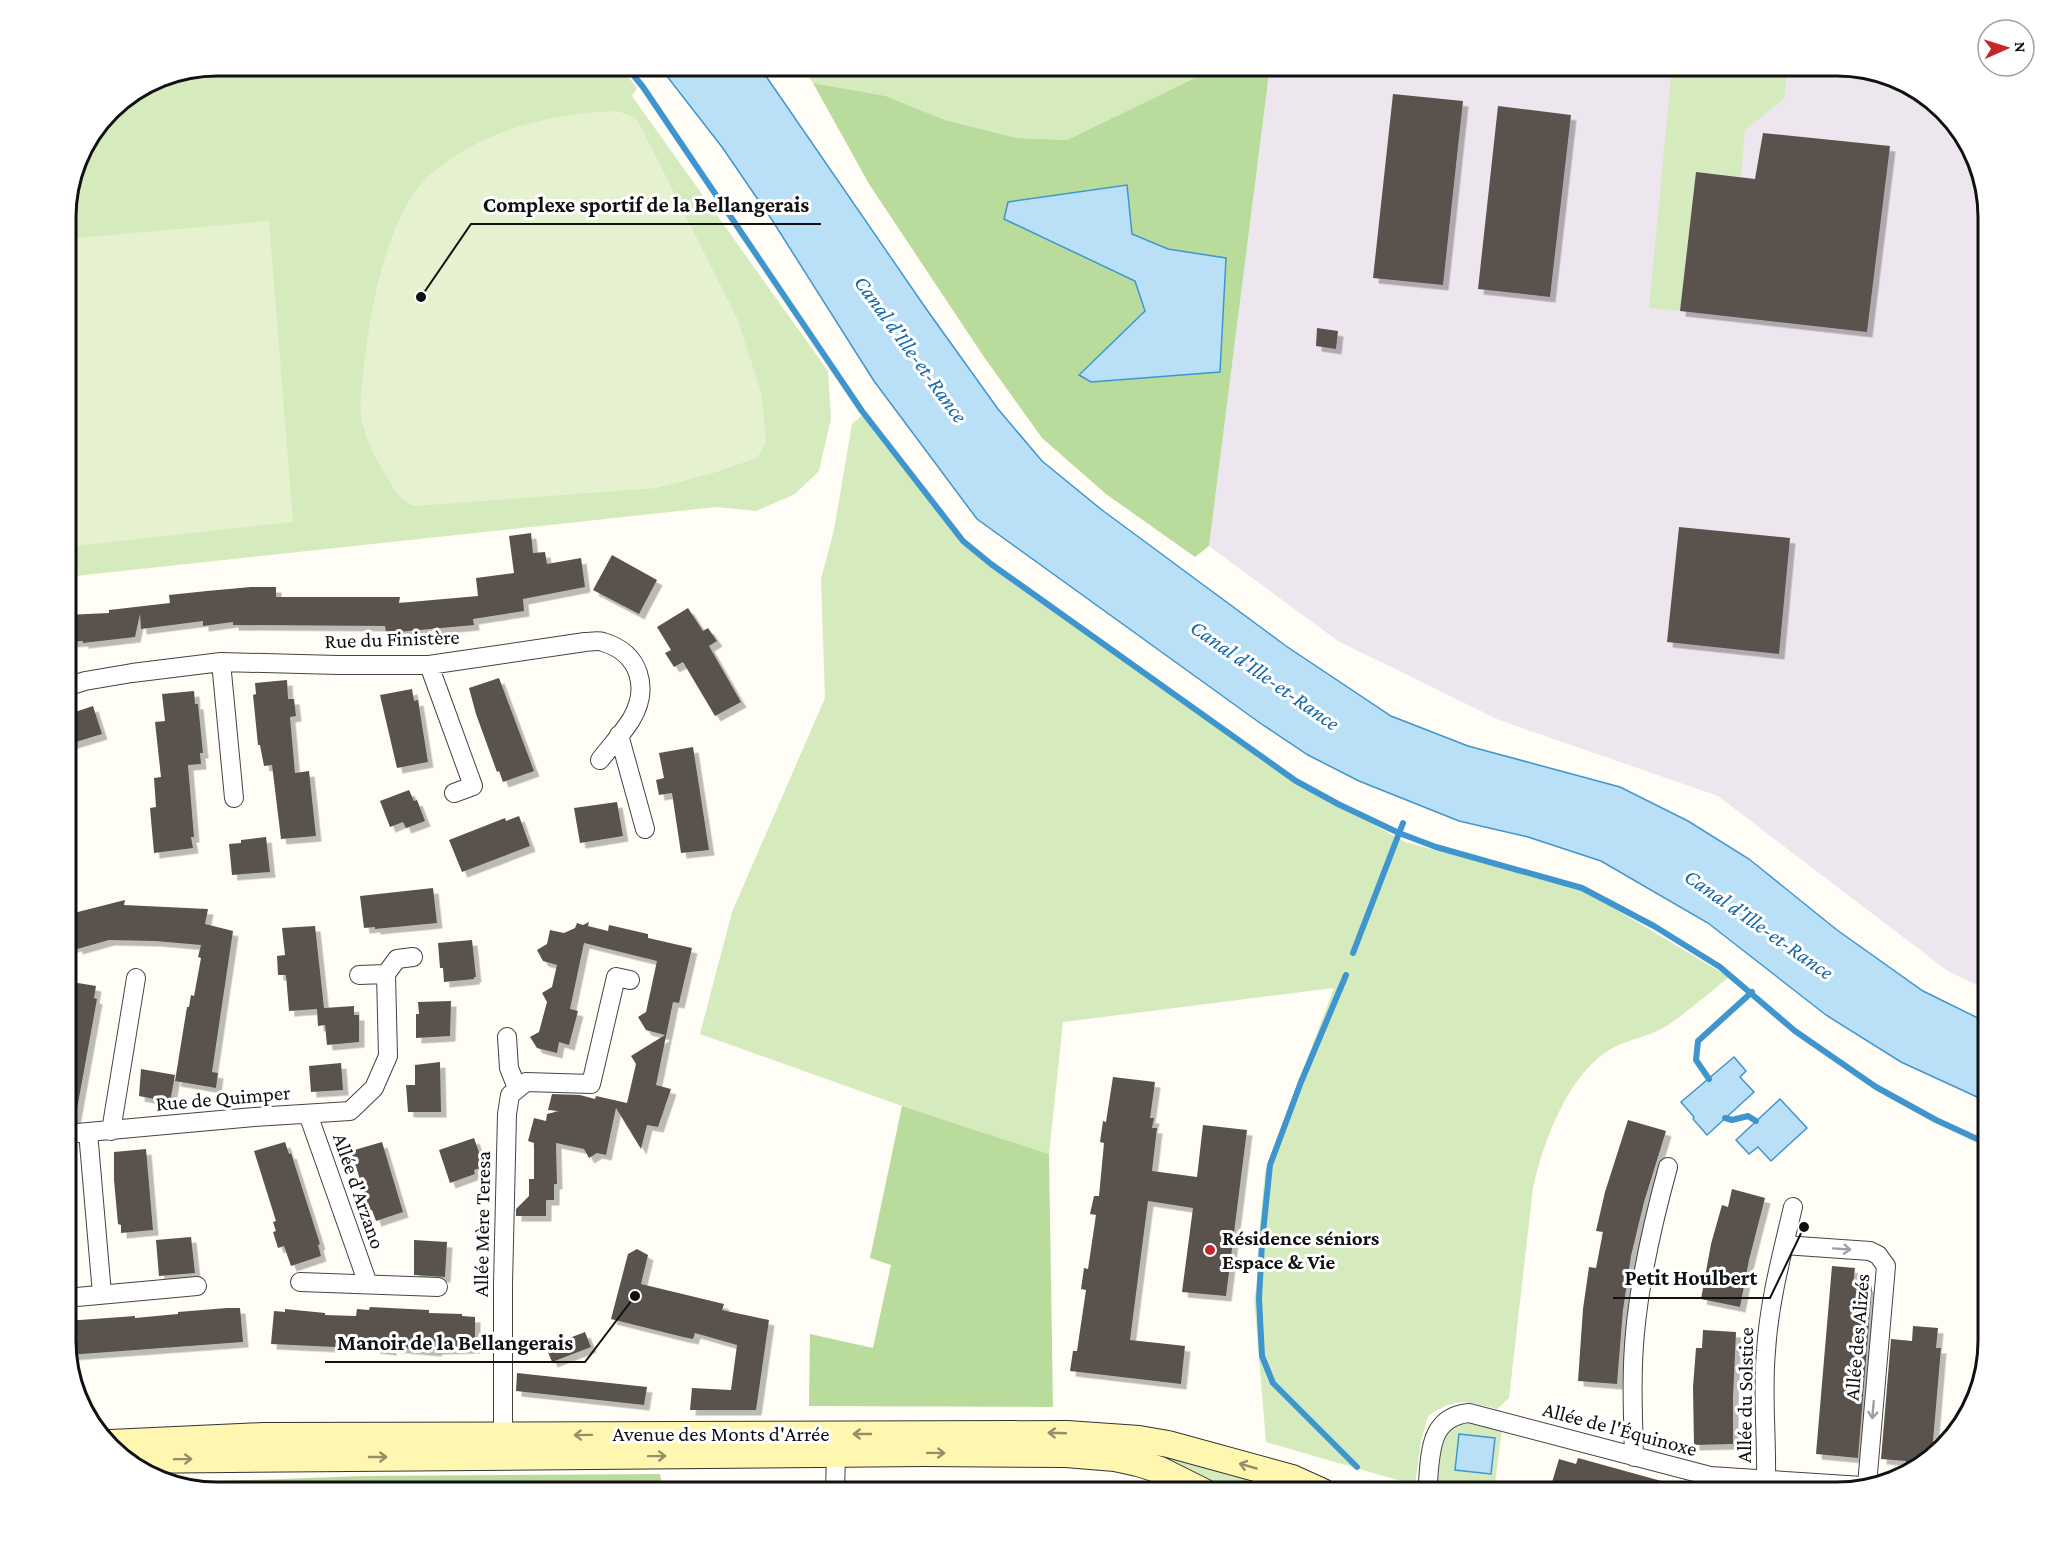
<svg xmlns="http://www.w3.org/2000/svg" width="2054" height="1558" viewBox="0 0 2054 1558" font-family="'Crimson Pro',serif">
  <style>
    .industrial { fill: #eee6ef }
    .green { fill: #d5ebbd }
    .forest { fill: #b9dc9c; fill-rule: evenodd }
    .pitch { fill: #e6f2cf }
    .water { fill: #b9e0f7; stroke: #3f96cf; stroke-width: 1.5 }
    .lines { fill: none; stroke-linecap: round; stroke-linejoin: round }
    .stream { stroke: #3f96cf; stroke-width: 6 }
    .building { fill: #5a524d; filter: url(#shadow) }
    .street-casing { stroke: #444; stroke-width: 20 }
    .secondary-casing { stroke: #333; stroke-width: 28 }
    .street { stroke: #fff; stroke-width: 18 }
    .secondary { stroke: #fff6b0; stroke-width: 26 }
    .oneway { stroke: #a0a0a0 }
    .oneway2 { stroke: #948f68 }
    .poi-dot { fill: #c4262e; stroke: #fff; stroke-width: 2 }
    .labels { text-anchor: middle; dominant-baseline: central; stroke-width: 6; stroke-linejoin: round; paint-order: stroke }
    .street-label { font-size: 21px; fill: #111; stroke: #fff }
    .poi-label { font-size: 21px; font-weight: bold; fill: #111; stroke: #fff; text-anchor: start }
    .water-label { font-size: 22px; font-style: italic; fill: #1768a6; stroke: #fff }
    .rim { fill: none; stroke: #111; stroke-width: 3 }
    .leader { fill: none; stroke: #111; stroke-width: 2 }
    .callout-dot { fill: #111; stroke: #fff; stroke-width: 2 }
    .callout-label { font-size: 22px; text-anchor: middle; font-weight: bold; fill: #111; stroke: #fff; stroke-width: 6; stroke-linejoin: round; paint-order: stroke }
  </style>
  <defs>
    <filter id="shadow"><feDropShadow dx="5.5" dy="5.5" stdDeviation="0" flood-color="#0004"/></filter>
  </defs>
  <rect width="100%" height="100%" fill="#fffdf5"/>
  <path class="industrial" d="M 1270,66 L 1837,66 L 1886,74 L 1929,97 L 1973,151 L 1988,217 L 1988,990 L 1949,972 L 1718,796 L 1499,720 L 1338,641 L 1209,546 Z"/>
  <path class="green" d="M 217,66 L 620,66 L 637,88 L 632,96 L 828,371 L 831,418 L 819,471 L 795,494 L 756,511 L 716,507 L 66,577 L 66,207 L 81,151 L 117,104 L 160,77 Z
    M 801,66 L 1206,66 L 1201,75 L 1067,140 L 1017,138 L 945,120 L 886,96 L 813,83 Z
    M 1672,66 L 1788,66 L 1784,99 L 1745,130 L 1741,177 L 1696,172 L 1680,311 L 1649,308 Z
    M 866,412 L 966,544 L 1317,793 L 1405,842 L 1585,891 L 1729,977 C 1709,993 1689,1011 1668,1025 C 1650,1037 1627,1039 1609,1050 C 1567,1076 1543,1143 1533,1188 L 1509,1398 L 1497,1409 C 1465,1401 1457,1397 1428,1416 L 1421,1441 L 1415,1485 L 1266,1442 L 1254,1298 L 1260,1272 L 1259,1235 L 1265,1171 L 1334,988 L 1063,1022 L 1049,1154 L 902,1106 L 700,1034 L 732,912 L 825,698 L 821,579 L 834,530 L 852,424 Z
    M 1463,1420 L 1502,1429 L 1494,1492 L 1437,1492 L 1441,1444 L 1449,1428 Z
    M 1146,1450 L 1308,1492 L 1225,1492 L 1219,1488 L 1144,1455 Z"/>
  <path class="forest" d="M 1206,66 L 1270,66 L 1209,546 L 1195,557 L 1106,494 L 1042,438 L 984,357 L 869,184 L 813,83 L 886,96 L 945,120 L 1017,138 L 1067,140 L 1201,75 ZM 1004,219 L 1132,234 L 1168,249 L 1226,258 L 1079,375 L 1145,311 L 1135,281 Z
    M 902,1106 L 1049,1154 L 1053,1407 L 809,1406 L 810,1334 L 873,1348 L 891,1265 L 870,1258 Z
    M 660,1474 L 663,1492 L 217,1492 L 167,1483 L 363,1476 Z"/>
  <path class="pitch" d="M 617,111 L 634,117 L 639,123 L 737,318 L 762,395 L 766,443 L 757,458 L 713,473 L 657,488 L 414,506 C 399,500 396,491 387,477 C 375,458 364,437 361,415 C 359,403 362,390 363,378 C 368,320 385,214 431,174 C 484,129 549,114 617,111 Z
    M 269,221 L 293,522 L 66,547 L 66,239 Z"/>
  <path class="water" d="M 659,66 L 759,66 L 927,310 L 998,409 L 1042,461 L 1102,510 L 1286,646 L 1391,716 L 1468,746 L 1620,787 L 1688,821 L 1749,859 L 1837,930 L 1923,991 L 1988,1023 L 1988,1102 L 1901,1062 L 1826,1015 L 1708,923 L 1601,861 L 1528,837 L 1459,821 L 1359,781 L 1308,755 L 1260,723 L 977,519 L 874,381 L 772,220 L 722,147 Z
    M 1127,185 L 1132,234 L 1168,249 L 1226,258 L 1220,372 L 1091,382 L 1079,375 L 1145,311 L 1135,281 L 1004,219 L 1008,202 Z
    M 1734,1057 L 1746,1071 L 1740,1077 L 1754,1092 L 1707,1135 L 1693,1119 L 1694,1117 L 1681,1102 Z
    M 1780,1099 L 1807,1128 L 1771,1161 L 1758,1147 L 1749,1154 L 1736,1140 Z
    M 1459,1434 L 1495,1438 L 1491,1474 L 1455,1470 Z"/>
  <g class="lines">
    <path class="stream" d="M 626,66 L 643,87 L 862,411 L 963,541 L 991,564 L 1296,781 L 1338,804 L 1399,833 L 1436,847 L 1582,888 L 1654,926 L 1720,967 L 1795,1031 L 1876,1087 L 1936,1120 L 1988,1144
      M 1353,953 L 1403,823
      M 1346,975 L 1301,1082 L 1270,1165 L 1262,1242 L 1259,1299 L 1262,1356 L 1273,1383 L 1357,1467
      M 1709,1079 L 1696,1060 L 1698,1041 L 1752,992
      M 1725,1118 L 1732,1120 L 1748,1116 L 1756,1121"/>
  </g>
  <path class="building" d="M 1393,94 L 1463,101 L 1443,285 L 1373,278 Z
    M 1498,106 L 1571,115 L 1550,297 L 1478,289 Z
    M 1763,133 L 1890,146 L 1867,332 L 1680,311 L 1696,172 L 1755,179 Z
    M 1317,328 L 1338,331 L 1336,349 L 1316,346 Z
    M 1679,527 L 1790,538 L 1779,654 L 1667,642 Z
    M 531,533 L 533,553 L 545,552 L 547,564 L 581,558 L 585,587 L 523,599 L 524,611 L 473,619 L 474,625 L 398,632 L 386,632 L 385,626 L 233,625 L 233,622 L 203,626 L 203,621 L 141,629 L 140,614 L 135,637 L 83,643 L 83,641 L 66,642 L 66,615 L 109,613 L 109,610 L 170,603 L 169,595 L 207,591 L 251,587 L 276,587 L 276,597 L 400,597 L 399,603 L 478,596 L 476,578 L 514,573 L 509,536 Z
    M 612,555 L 657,580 L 639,614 L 593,590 Z
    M 688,608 L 703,631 L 708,628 L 717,641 L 709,646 L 741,702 L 715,716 L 683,662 L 674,667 L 665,653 L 671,650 L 657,627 Z
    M 499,678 L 534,771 L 503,782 L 499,771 L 497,772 L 476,714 L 469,688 Z
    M 287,680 L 288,699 L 294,699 L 296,716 L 290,717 L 295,773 L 309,771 L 316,836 L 281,839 L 272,765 L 264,766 L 260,745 L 258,745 L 253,695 L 256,694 L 255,683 Z
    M 412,689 L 414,701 L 418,700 L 428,762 L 397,768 L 380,695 Z
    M 194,691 L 195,704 L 198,704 L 203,753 L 200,753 L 201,764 L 188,765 L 194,837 L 191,837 L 193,848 L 154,853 L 150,808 L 156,807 L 154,778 L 161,777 L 155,722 L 165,721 L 162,694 Z
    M 93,706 L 102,734 L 66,745 L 66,715 Z
    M 693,747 L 709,850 L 681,853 L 672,793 L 659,795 L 656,780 L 664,778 L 659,753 Z
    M 409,790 L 414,801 L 417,800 L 425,821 L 406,828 L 403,822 L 390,827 L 380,801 Z
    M 617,802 L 623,836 L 580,843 L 574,808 Z
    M 519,816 L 530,846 L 462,872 L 449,840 L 505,818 L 506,821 Z
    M 266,837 L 270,872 L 232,875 L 229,844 L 241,843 L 241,840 Z
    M 433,888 L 437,923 L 375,929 L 375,927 L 364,928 L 360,896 Z
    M 125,900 L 124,905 L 208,909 L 205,924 L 233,931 L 212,1072 L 218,1073 L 216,1088 L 175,1081 L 187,1007 L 189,1007 L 191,995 L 194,996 L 201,958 L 198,957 L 201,945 L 155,941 L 109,940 L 77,949 L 77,946 L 66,948 L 66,915 Z
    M 589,922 L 588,926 L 608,931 L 609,925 L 648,934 L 648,938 L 692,948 L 679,1003 L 673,1002 L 656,1085 L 671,1089 L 658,1127 L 647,1125 L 641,1149 L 616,1108 L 606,1155 L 597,1153 L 589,1158 L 584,1149 L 556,1143 L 557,1184 L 554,1184 L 554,1200 L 546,1200 L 546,1216 L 516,1216 L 516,1209 L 529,1196 L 529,1179 L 534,1179 L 534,1143 L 528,1141 L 534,1118 L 546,1121 L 547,1114 L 559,1111 L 548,1110 L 552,1094 L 580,1095 L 595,1099 L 596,1096 L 627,1103 L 636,1064 L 631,1056 L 665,1035 L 646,1030 L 638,1017 L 646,1012 L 657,961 L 584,943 L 570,1009 L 578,1011 L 569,1045 L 559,1042 L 557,1053 L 537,1048 L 530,1037 L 539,1032 L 547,1002 L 542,993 L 552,987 L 557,965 L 543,961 L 537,950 L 547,944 L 550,930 L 564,933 L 575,928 L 577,923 L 583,925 Z
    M 315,926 L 324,1008 L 354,1006 L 354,1015 L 359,1015 L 359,1042 L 327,1045 L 325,1025 L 318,1026 L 317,1009 L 289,1011 L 286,975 L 278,975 L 277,956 L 285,955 L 282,928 Z
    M 472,940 L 476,977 L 474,977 L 474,979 L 444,982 L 443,968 L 440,968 L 438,943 Z
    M 66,981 L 96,986 L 94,998 L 97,999 L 75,1120 L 66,1119 Z
    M 451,1001 L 450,1036 L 416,1038 L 416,1014 L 419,1014 L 418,1002 Z
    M 440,1062 L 441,1112 L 408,1112 L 406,1085 L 415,1085 L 415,1065 Z
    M 341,1063 L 343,1090 L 311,1092 L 309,1066 Z
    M 141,1069 L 175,1075 L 170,1102 L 139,1096 Z
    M 1113,1077 L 1155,1082 L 1150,1118 L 1154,1118 L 1152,1128 L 1157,1128 L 1152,1171 L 1197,1177 L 1203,1125 L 1247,1130 L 1226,1296 L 1182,1292 L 1193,1208 L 1148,1201 L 1130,1340 L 1185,1346 L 1181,1384 L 1070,1371 L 1073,1351 L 1077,1351 L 1086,1290 L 1081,1289 L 1084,1268 L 1088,1269 L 1096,1215 L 1090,1214 L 1094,1196 L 1099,1196 L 1104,1143 L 1100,1142 L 1103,1121 L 1106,1122 Z
    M 1628,1120 L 1666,1131 L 1644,1202 L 1631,1256 L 1623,1310 L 1617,1384 L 1578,1381 L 1583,1309 L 1589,1267 L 1596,1268 L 1603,1232 L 1596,1231 L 1605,1192 Z
    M 474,1138 L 481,1158 L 480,1168 L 474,1170 L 475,1174 L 450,1183 L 439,1150 Z
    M 285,1142 L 289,1154 L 291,1153 L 320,1244 L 318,1245 L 321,1256 L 291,1266 L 284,1246 L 278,1248 L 273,1232 L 276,1231 L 273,1222 L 276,1221 L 254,1151 Z
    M 382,1142 L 403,1212 L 376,1221 L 372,1210 L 370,1211 L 351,1151 Z
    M 146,1149 L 153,1230 L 121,1233 L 121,1225 L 118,1224 L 114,1180 L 114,1152 Z
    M 1732,1189 L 1765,1198 L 1749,1260 L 1740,1307 L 1701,1299 L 1711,1244 L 1722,1205 L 1728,1207 Z
    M 191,1237 L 195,1273 L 159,1276 L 156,1240 Z
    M 414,1240 L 447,1242 L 445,1277 L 414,1275 Z
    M 637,1249 L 648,1255 L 641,1284 L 724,1304 L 722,1310 L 769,1320 L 756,1410 L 690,1410 L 692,1388 L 731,1390 L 737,1345 L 695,1333 L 693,1339 L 683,1337 L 611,1319 L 628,1254 Z
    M 1832,1266 L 1855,1268 L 1853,1285 L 1872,1286 L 1858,1458 L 1816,1454 Z
    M 370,1307 L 429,1310 L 429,1313 L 462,1314 L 462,1316 L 475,1317 L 475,1348 L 437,1349 L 436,1351 L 391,1347 L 391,1350 L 374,1348 L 375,1341 L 336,1340 L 335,1347 L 271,1344 L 274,1311 L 285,1312 L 285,1309 L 325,1313 L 325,1315 L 356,1316 L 357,1309 L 369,1310 Z
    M 227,1308 L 240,1308 L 243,1342 L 68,1355 L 66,1321 L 135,1316 L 135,1318 L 178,1314 L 178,1312 Z
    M 1913,1326 L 1938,1328 L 1936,1348 L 1941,1348 L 1932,1453 L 1905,1475 L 1906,1461 L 1881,1459 L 1891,1339 L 1912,1341 Z
    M 1703,1330 L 1736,1332 L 1733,1398 L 1733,1444 L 1694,1445 L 1693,1387 L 1696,1348 L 1702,1348 Z
    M 585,1332 L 591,1347 L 552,1362 L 546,1347 Z
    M 517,1373 L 647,1387 L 644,1405 L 516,1391 Z
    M 1578,1458 L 1683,1487 L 1682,1492 L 1561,1492 L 1550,1489 L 1559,1459 L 1576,1464 Z"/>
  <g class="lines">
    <g class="street-casing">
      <path id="street" d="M 221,662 L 234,798
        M 429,665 L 473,786 L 454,793
        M 66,687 L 85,681 L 132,673 L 221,662 L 338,665 L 429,665 L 585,642 C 590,642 598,640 603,642 C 640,653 650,688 631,720 C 622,734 610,747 600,760
        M 619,735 L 645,829
        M 386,974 L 397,959 L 413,957
        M 507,1037 L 509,1068 L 517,1088
        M 308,1114 L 368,1284
        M 111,1131 L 136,978
        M 88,1132 L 102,1294
        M 66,1134 L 254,1117 L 350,1111 L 374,1088 L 388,1056 L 386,974 L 359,975
        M 1784,1245 L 1870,1251 L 1878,1255 L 1886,1266 L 1867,1485
        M 300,1282 L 438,1287
        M 66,1298 L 197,1286
        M 503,1436 L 503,1284 L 507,1114 L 510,1095 L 526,1082 L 591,1084 L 616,977 L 630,980
        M 1634,1457 C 1633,1415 1631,1374 1635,1333 C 1640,1277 1653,1222 1668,1167
        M 1766,1479 C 1767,1436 1762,1394 1766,1351 C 1769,1302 1782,1254 1793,1207
        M 835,1492 L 836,1455
        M 1427,1492 C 1431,1459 1426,1417 1469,1413 L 1710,1476 L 1862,1486"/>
    </g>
    <g class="secondary-casing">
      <path id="secondary" d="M 110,1443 L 263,1436 L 1067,1434 L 1139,1439 L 1168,1444 L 1292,1478 L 1323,1492
        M 125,1460 L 925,1453 L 1066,1454 L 1115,1458 L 1138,1463 L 1160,1470 L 1204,1492"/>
    </g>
    <use href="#street" class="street"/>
    <use href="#secondary" class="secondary"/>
  </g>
  <defs><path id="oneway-shaft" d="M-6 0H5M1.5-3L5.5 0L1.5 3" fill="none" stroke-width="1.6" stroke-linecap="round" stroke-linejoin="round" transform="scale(1.5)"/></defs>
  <g class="oneway">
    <use href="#oneway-shaft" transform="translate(1842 1249) rotate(4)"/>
    <use href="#oneway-shaft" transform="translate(1873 1410) rotate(95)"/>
  </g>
  <g class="oneway2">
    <use href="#oneway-shaft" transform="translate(1057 1433) rotate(-178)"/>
    <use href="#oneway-shaft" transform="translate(862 1434) rotate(180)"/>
    <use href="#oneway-shaft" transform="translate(583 1435) rotate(179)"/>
    <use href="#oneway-shaft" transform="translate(936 1453) rotate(1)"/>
    <use href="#oneway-shaft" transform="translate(657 1456) rotate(-1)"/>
    <use href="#oneway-shaft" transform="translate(378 1457)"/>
    <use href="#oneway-shaft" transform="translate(183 1459) rotate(-1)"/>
    <use href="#oneway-shaft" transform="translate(1248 1466) rotate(-164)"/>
  </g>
  <circle class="poi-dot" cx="1210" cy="1250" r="6"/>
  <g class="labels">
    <g class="street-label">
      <text transform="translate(392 639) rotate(-2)">Rue du Finistère</text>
      <text transform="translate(223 1098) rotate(-5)">Rue de Quimper</text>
      <text transform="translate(359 1191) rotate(71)">Allée d'Arzano</text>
      <text transform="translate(482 1224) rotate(-89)">Allée Mère Teresa</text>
      <text transform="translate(1857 1337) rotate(-85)">Allée des Alizés</text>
      <text transform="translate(1745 1395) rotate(-89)">Allée du Solstice</text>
      <text transform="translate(1620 1429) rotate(15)">Allée de l'Équinoxe</text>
      <text x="721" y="1434">Avenue des Monts d'Arrée</text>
    </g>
    <g class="poi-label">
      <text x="1222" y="1238">Résidence séniors<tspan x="1222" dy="24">Espace &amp; Vie</tspan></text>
    </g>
    <g class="water-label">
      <text transform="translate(911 349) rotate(54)">Canal d'Ille-et-Rance</text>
      <text transform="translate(1265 675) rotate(35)">Canal d'Ille-et-Rance</text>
      <text transform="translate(1759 924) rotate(35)">Canal d'Ille-et-Rance</text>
    </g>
  </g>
  <path d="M0 0H2054V1558H0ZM217 76H1837A141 141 0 0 1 1978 217V1341A141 141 0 0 1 1837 1482H217A141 141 0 0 1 76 1341V217A141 141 0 0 1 217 76Z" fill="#fff" fill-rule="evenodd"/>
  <path class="rim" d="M217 76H1837A141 141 0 0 1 1978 217V1341A141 141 0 0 1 1837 1482H217A141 141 0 0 1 76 1341V217A141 141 0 0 1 217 76Z"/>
  <path class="leader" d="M421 297L471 224H821M1804 1227L1770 1298H1613M635 1296L585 1362H325"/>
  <g class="callout-dot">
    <circle cx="421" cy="297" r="6"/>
    <circle cx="1804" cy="1227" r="6"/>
    <circle cx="635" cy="1296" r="6"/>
  </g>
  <g class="callout-label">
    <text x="646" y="212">Complexe sportif de la Bellangerais</text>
    <text x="1691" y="1285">Petit Houlbert</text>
    <text x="455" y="1350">Manoir de la Bellangerais</text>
  </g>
  <g transform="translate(2006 48) rotate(87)"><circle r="28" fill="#ffffff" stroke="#a0a0a0" stroke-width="1.5"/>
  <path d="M0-4.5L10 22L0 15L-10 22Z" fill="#c4262e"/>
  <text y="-9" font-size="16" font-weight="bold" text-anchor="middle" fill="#111111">N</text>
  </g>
</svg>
